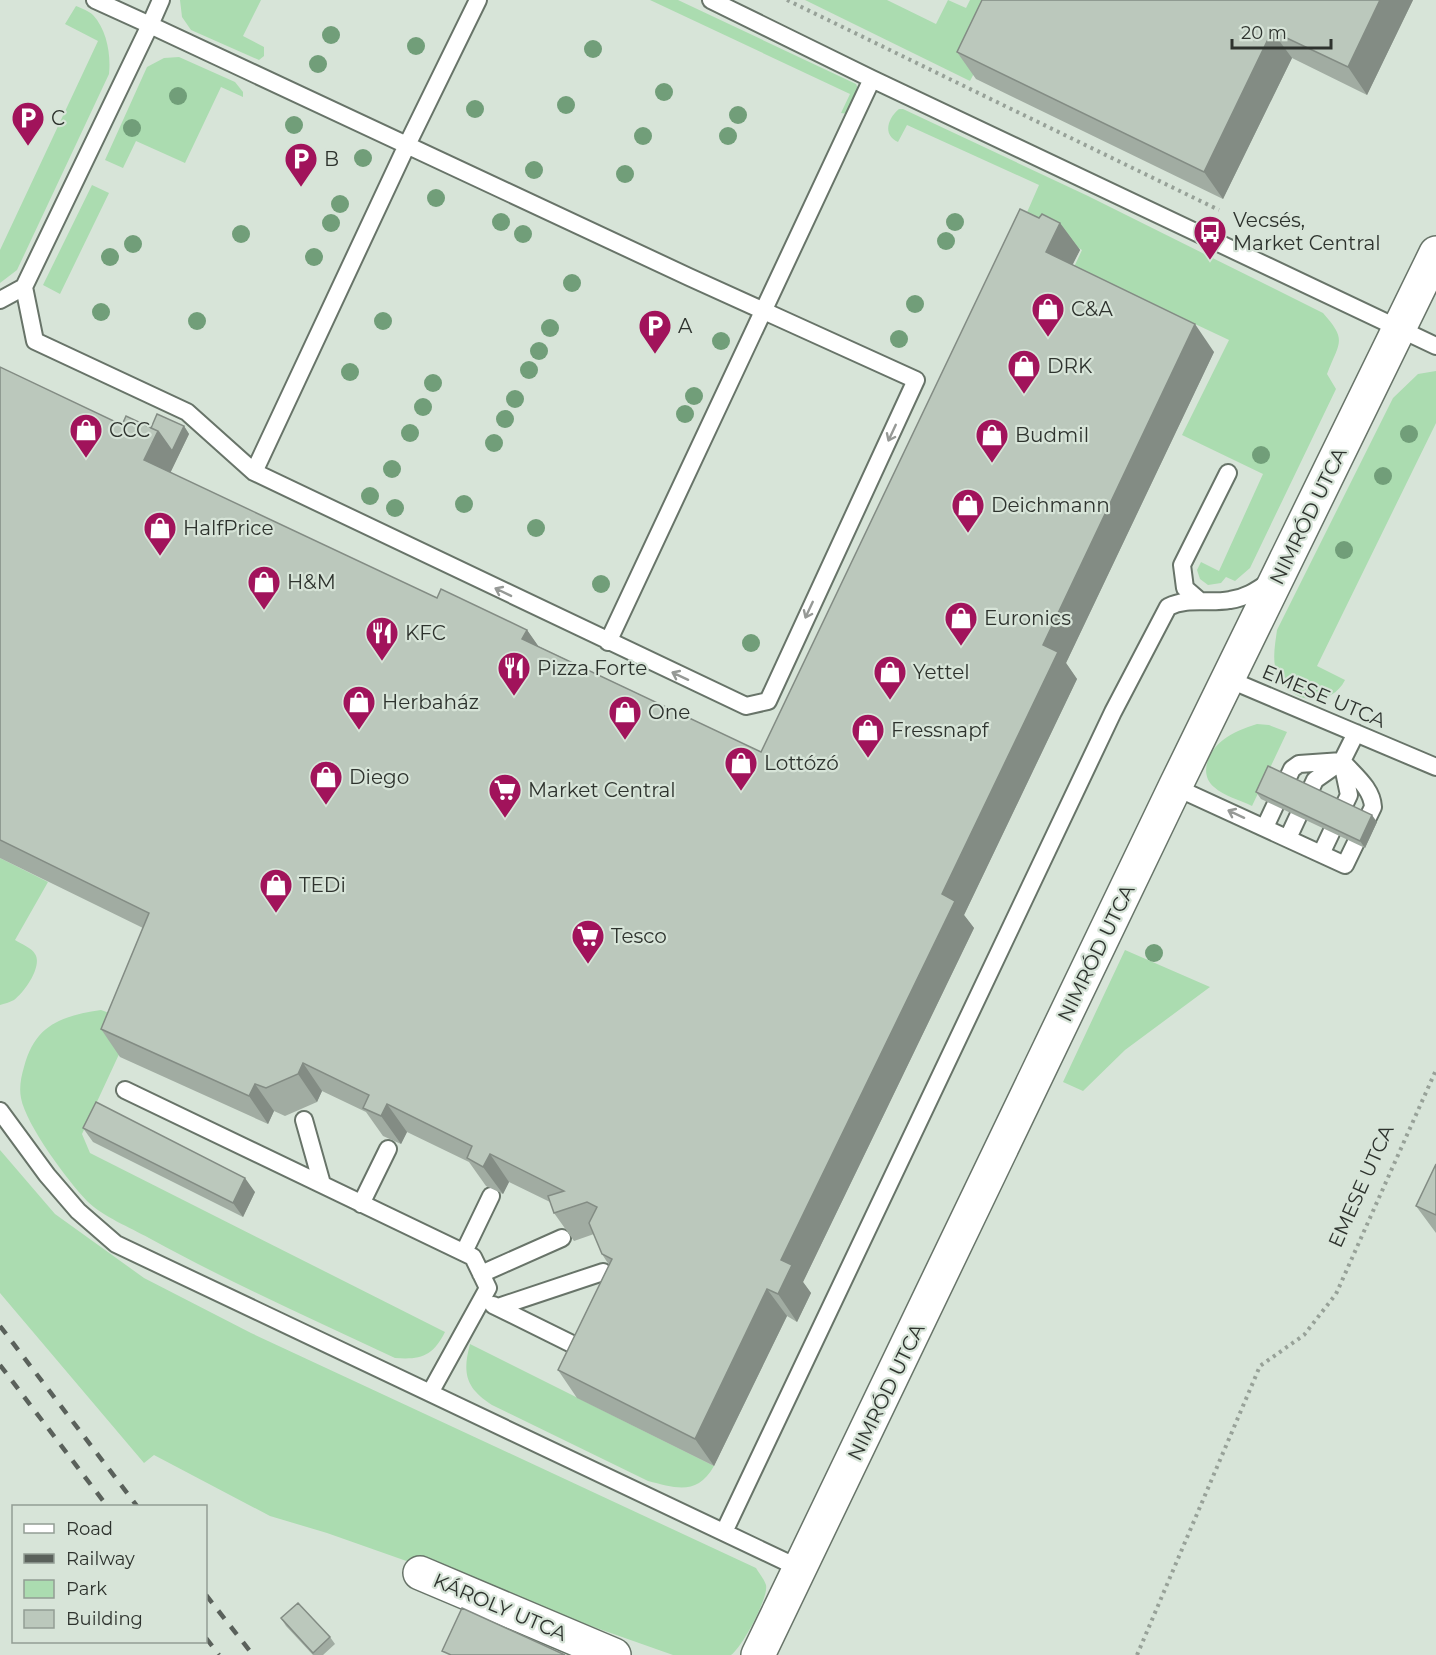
<svg xmlns="http://www.w3.org/2000/svg" width="1436" height="1655" viewBox="0 0 1436 1655" font-family="Montserrat,sans-serif">
  <style>
    .green { fill: #abdcb0 }
    .lines { fill: none; stroke-linecap: round; stroke-linejoin: round }
    .lane-casing { stroke: #687469; stroke-width: 20 }
    .street-casing { stroke: #687469; stroke-width: 36 }
    .path { stroke: #97a198; stroke-width: 4; stroke-dasharray: 3 4.5; stroke-linecap: butt }
    .lane { stroke: #fff; stroke-width: 16 }
    .street { stroke: #fff; stroke-width: 33 }
    .rail { stroke: #5a615b; stroke-width: 4.5; stroke-dasharray: 10 10; stroke-linecap: butt }
    .tree { fill: #719e79 }
    .wall { fill: #a1aca2 }
    .shaded-wall { fill: #838c84 }
    .building { fill: #bbc8bc; stroke: #838c84; stroke-width: 1.5 }
    .oneway { stroke: #969996 }
    .labels { text-anchor: middle; dominant-baseline: central; stroke-width: 4.5; stroke-linejoin: round; paint-order: stroke }
    .poi-label { font-size: 20px; fill: #2e332e; stroke: #d7e4d8; text-anchor: start }
    .street-label { font-size: 20px; fill: #2e332e; stroke: #d7e4d8 }
  </style>
  <rect width="100%" height="100%" fill="#d7e4d8"/>
  <path class="green" d="M 180,0 L 261,0 L 243,36 L 264,47 L 264,56 L 259,60 L 191,30 L 182,17 Z
    M 650,0 L 678,0 L 856,84 L 860,93 L 848,114 L 841,113 L 850,94 Z
    M 805,0 L 887,0 L 936,24 L 948,0 L 966,8 L 970,0 L 1012,0 L 970,81 Z
    M 76,6 C 81,8 89,11 93,15 C 107,30 111,55 109,74 L 17,270 L 0,283 L 0,250 L 98,41 L 65,24 Z
    M 179,57 L 235,82 L 243,92 L 243,97 L 221,87 L 185,163 L 136,141 L 123,168 L 105,160 L 147,67 L 164,58 Z
    M 899,109 L 903,109 L 1088,196 L 1323,313 C 1348,341 1339,342 1327,374 L 1336,389 L 1250,568 L 1235,581 L 1226,577 L 1221,583 L 1208,585 L 1200,579 L 1197,570 L 1201,562 L 1219,571 L 1263,474 L 1182,435 L 1229,340 L 1074,267 L 1082,250 L 1061,238 L 1021,226 L 1039,185 L 907,125 L 898,142 C 882,135 888,118 899,109 Z
    M 92,185 L 109,193 L 60,294 L 43,285 Z
    M 1436,371 L 1436,423 L 1317,666 L 1345,680 C 1331,708 1293,704 1279,678 C 1271,663 1275,646 1277,630 L 1393,398 L 1418,374 Z
    M 1257,724 L 1269,725 L 1287,732 L 1252,806 C 1240,800 1224,796 1214,787 C 1198,774 1209,750 1223,740 C 1233,732 1245,728 1257,724 Z
    M 0,858 L 48,882 L 15,940 C 21,944 32,948 35,954 C 43,966 24,993 14,1000 C 10,1002 4,1004 0,1005 Z
    M 1125,950 L 1210,987 L 1125,1050 L 1083,1091 L 1063,1082 Z
    M 101,1010 L 134,1022 L 82,1134 L 90,1153 L 445,1332 C 433,1356 421,1360 395,1358 C 312,1319 229,1282 149,1238 C 131,1228 102,1216 87,1201 C 68,1181 26,1125 21,1098 C 19,1088 21,1077 24,1067 C 35,1025 61,1016 101,1010 Z
    M 0,1150 L 55,1214 L 144,1278 L 251,1333 L 756,1568 C 759,1573 764,1579 766,1585 C 769,1597 742,1648 731,1655 L 673,1655 L 327,1533 L 270,1516 L 154,1455 L 144,1463 L 0,1293 Z
    M 470,1344 L 714,1466 C 697,1496 676,1488 648,1481 L 492,1405 C 466,1388 462,1374 470,1344 Z"/>
  <g class="lines">
    <g class="lane-casing">
      <path id="lane" d="M 95,0 L 150,25 L 161,0
        M 711,0 L 872,79 L 1436,346
        M 0,300 L 24,287 L 150,25 L 689,277 L 916,380 L 768,701 L 746,706 L 254,472 L 187,412 L 35,341 L 24,287
        M 254,472 L 407,145 L 478,0
        M 1200,601 L 1185,588 L 1182,565 L 1228,473
        M 608,642 L 872,79
        M 1228,679 L 1436,767
        M 1175,787 L 1345,865 L 1373,807 C 1372,788 1354,775 1342,761 L 1299,764 L 1292,769 L 1265,827
        M 1288,838 L 1315,780 L 1342,761 L 1356,733
        M 1321,854 L 1349,795 L 1342,762
        M 125,1090 L 473,1257 L 488,1288 L 430,1393
        M 0,1111 L 47,1175 L 78,1211 L 116,1244 L 801,1569
        M 304,1120 L 322,1184
        M 361,1204 L 388,1149
        M 464,1252 L 491,1196
        M 481,1274 L 562,1238
        M 493,1305 L 574,1345
        M 498,1307 L 603,1272
        M 724,1532 L 1113,712 L 1168,607 C 1188,597 1208,604 1230,600 C 1245,598 1256,591 1269,582"/>
    </g>
    <g class="street-casing">
      <path id="street" d="M 420,1573 L 614,1655
        M 758,1655 L 1175,787 L 1436,253"/>
    </g>
    <path class="path" d="M 787,0 L 1219,210
      M 1137,1655 L 1260,1366 L 1304,1335 L 1336,1294 L 1436,1070"/>
    <use href="#lane" class="lane"/>
    <use href="#street" class="street"/>
    <path class="rail" d="M 0,1326 L 137,1506
      M 0,1365 L 107,1506
      M 206,1595 L 253,1655
      M 206,1638 L 219,1655"/>
  </g>
  <g class="tree">
    <circle cx="331" cy="35" r="9"/>
    <circle cx="416" cy="46" r="9"/>
    <circle cx="593" cy="49" r="9"/>
    <circle cx="318" cy="64" r="9"/>
    <circle cx="664" cy="92" r="9"/>
    <circle cx="178" cy="96" r="9"/>
    <circle cx="566" cy="105" r="9"/>
    <circle cx="475" cy="109" r="9"/>
    <circle cx="738" cy="115" r="9"/>
    <circle cx="294" cy="125" r="9"/>
    <circle cx="132" cy="128" r="9"/>
    <circle cx="643" cy="136" r="9"/>
    <circle cx="728" cy="136" r="9"/>
    <circle cx="363" cy="158" r="9"/>
    <circle cx="534" cy="170" r="9"/>
    <circle cx="625" cy="174" r="9"/>
    <circle cx="436" cy="198" r="9"/>
    <circle cx="340" cy="204" r="9"/>
    <circle cx="501" cy="222" r="9"/>
    <circle cx="955" cy="222" r="9"/>
    <circle cx="331" cy="223" r="9"/>
    <circle cx="241" cy="234" r="9"/>
    <circle cx="523" cy="234" r="9"/>
    <circle cx="946" cy="241" r="9"/>
    <circle cx="133" cy="244" r="9"/>
    <circle cx="110" cy="257" r="9"/>
    <circle cx="314" cy="257" r="9"/>
    <circle cx="572" cy="283" r="9"/>
    <circle cx="915" cy="304" r="9"/>
    <circle cx="101" cy="312" r="9"/>
    <circle cx="197" cy="321" r="9"/>
    <circle cx="383" cy="321" r="9"/>
    <circle cx="550" cy="328" r="9"/>
    <circle cx="899" cy="339" r="9"/>
    <circle cx="721" cy="341" r="9"/>
    <circle cx="539" cy="351" r="9"/>
    <circle cx="529" cy="370" r="9"/>
    <circle cx="350" cy="372" r="9"/>
    <circle cx="433" cy="383" r="9"/>
    <circle cx="694" cy="396" r="9"/>
    <circle cx="515" cy="399" r="9"/>
    <circle cx="423" cy="407" r="9"/>
    <circle cx="685" cy="414" r="9"/>
    <circle cx="505" cy="419" r="9"/>
    <circle cx="410" cy="433" r="9"/>
    <circle cx="1409" cy="434" r="9"/>
    <circle cx="494" cy="443" r="9"/>
    <circle cx="1261" cy="455" r="9"/>
    <circle cx="392" cy="469" r="9"/>
    <circle cx="1383" cy="476" r="9"/>
    <circle cx="370" cy="496" r="9"/>
    <circle cx="464" cy="504" r="9"/>
    <circle cx="395" cy="508" r="9"/>
    <circle cx="536" cy="528" r="9"/>
    <circle cx="1344" cy="550" r="9"/>
    <circle cx="601" cy="584" r="9"/>
    <circle cx="751" cy="643" r="9"/>
    <circle cx="1154" cy="953" r="9"/>
  </g>
  <path class="wall" d="M 1413,0 L 1367,95 L 1292,58 L 1223,199 L 976,79 L 957,52 Z
    M 1039,218 L 1060,223 L 1080,250 L 1072,265 L 1214,352 L 1066,663 L 1077,679 L 964,915 L 974,928 L 803,1282 L 811,1293 L 797,1322 L 787,1316 L 714,1466 L 577,1398 L 558,1370 L 609,1265 L 602,1254 L 594,1234 L 574,1241 L 554,1213 L 550,1202 L 509,1182 L 503,1194 L 486,1186 L 469,1162 L 407,1132 L 401,1144 L 383,1136 L 366,1112 L 322,1091 L 317,1102 L 285,1116 L 274,1111 L 268,1124 L 120,1057 L 101,1029 L 143,928 L 0,858 L 0,367 L 122,425 L 151,428 L 184,426 L 189,434 L 170,473 L 437,598 L 527,630 L 538,646 L 761,752 Z
    M 1256,792 L 1377,822 L 1365,848 L 1261,799 Z
    M 83,1128 L 255,1192 L 243,1217 L 93,1142 Z
    M 1436,1164 L 1436,1233 L 1416,1206 Z
    M 281,1618 L 330,1637 L 335,1644 L 323,1655 L 313,1655 L 286,1626 Z"/>
  <path class="shaded-wall" d="M 1380,0 L 1413,0 L 1367,95 L 1348,67 Z
    M 1272,31 L 1292,58 L 1223,199 L 1204,172 Z
    M 1060,223 L 1080,250 L 1065,280 L 1046,252 Z
    M 1195,324 L 1214,352 L 1066,663 L 1077,679 L 964,915 L 974,928 L 803,1282 L 811,1293 L 797,1322 L 778,1294 L 781,1260 L 942,894 L 1043,645 Z
    M 184,426 L 189,434 L 163,488 L 144,460 L 158,431 Z
    M 527,630 L 546,657 L 522,639 Z
    M 1372,815 L 1377,822 L 1365,848 L 1360,841 Z
    M 303,1063 L 322,1091 L 317,1102 L 298,1074 Z
    M 255,1084 L 274,1111 L 268,1124 L 249,1096 Z
    M 387,1104 L 407,1132 L 401,1144 L 381,1116 Z
    M 490,1154 L 509,1182 L 503,1194 L 483,1167 Z
    M 245,1178 L 255,1192 L 243,1217 L 233,1203 Z
    M 767,1289 L 787,1316 L 714,1466 L 695,1439 Z"/>
  <path class="building" d="M 982,0 L 1380,0 L 1348,67 L 1272,31 L 1204,172 L 957,52 Z
    M 1020,209 L 1039,218 L 1042,214 L 1060,223 L 1046,252 L 1195,324 L 1043,645 L 1058,652 L 942,894 L 955,901 L 781,1260 L 792,1265 L 778,1294 L 767,1289 L 695,1439 L 558,1370 L 612,1259 L 602,1254 L 589,1223 L 597,1207 L 587,1202 L 554,1213 L 548,1196 L 564,1191 L 490,1154 L 483,1167 L 467,1158 L 472,1146 L 387,1104 L 381,1116 L 363,1108 L 369,1095 L 303,1063 L 298,1074 L 266,1088 L 255,1084 L 249,1096 L 101,1029 L 149,913 L 0,840 L 0,367 L 122,425 L 126,416 L 158,431 L 144,460 L 437,598 L 441,589 L 527,630 L 522,639 L 761,752 Z
    M 157,414 L 184,426 L 172,451 L 158,431 L 151,428 Z
    M 1268,766 L 1372,815 L 1360,841 L 1256,792 Z
    M 96,1102 L 245,1178 L 233,1203 L 83,1128 Z
    M 1436,1164 L 1436,1215 L 1416,1206 Z
    M 298,1603 L 330,1637 L 313,1653 L 281,1618 Z
    M 462,1608 L 565,1655 L 451,1655 L 442,1651 Z"/>
  <defs><path id="oneway-shaft" d="M-6 0H5M1.5-3L5.5 0L1.5 3" fill="none" stroke-width="1.6" stroke-linecap="round" stroke-linejoin="round" transform="scale(1.5)"/></defs>
  <g class="oneway">
    <use href="#oneway-shaft" transform="translate(892 433) rotate(115)"/>
    <use href="#oneway-shaft" transform="translate(503 592) rotate(-154)"/>
    <use href="#oneway-shaft" transform="translate(809 610) rotate(115)"/>
    <use href="#oneway-shaft" transform="translate(680 676) rotate(-155)"/>
    <use href="#oneway-shaft" transform="translate(1236 814) rotate(-155)"/>
  </g>
  <defs>
    <g id="parking-pin" transform="scale(1.725)"><path d="M0 17L-7.5 6A9.5 9.5 0 1 1 7.5 6Z" fill="#a1135b" stroke="#d7e4d8"/><path d="M-3.5-5.5H1a3.5 3.5 0 0 1 0 7H-1V5.5H-3.5ZM-1-3.4V-.6H.8a1.4 1.4 0 0 0 0-2.8Z" fill="#fff"/></g>
    <g id="bus-pin" transform="scale(1.725)"><path d="M0 17L-7.5 6A9.5 9.5 0 1 1 7.5 6Z" fill="#a1135b" stroke="#d7e4d8"/><path d="M-5-6H5V4H4V6H2V4H-2V6H-4V4H-5ZM-3.5-4V0h7V-4ZM-3.5 1.2v1.5H-2V1.2ZM2 1.2v1.5H3.5V1.2Z" fill="#fff"/></g>
    <g id="shop-pin" transform="scale(1.725)"><path d="M0 17L-7.5 6A9.5 9.5 0 1 1 7.5 6Z" fill="#a1135b" stroke="#d7e4d8"/><path d="M-5-2.5h2.3a2.7 3.5 0 0 1 5.4 0H5L5.5 6h-11ZM-1.5-2.5h3a1.5 2.3 0 0 0-3 0Z" fill="#fff"/></g>
    <g id="restaurant-pin" transform="scale(1.725)"><path d="M0 17L-7.5 6A9.5 9.5 0 1 1 7.5 6Z" fill="#a1135b" stroke="#d7e4d8"/><path d="M-5-6h1v4h1v-4h1v4h1v-4h1v5L-1.5 .5V6h-2V.5L-5-1ZM5-6V6H3V1.5H1.5Q1.5-4 5-6Z" fill="#fff"/></g>
    <g id="supermarket-pin" transform="scale(1.725)"><path d="M0 17L-7.5 6A9.5 9.5 0 1 1 7.5 6Z" fill="#a1135b" stroke="#d7e4d8"/><path d="M-6-5.5h2.5l.6 2H6L4.5 2H-2.5L-4.4-4H-6ZM-1.5 3.2a1.3 1.3 0 1 0 .1 0ZM3 3.2a1.3 1.3 0 1 0 .1 0Z" fill="#fff"/></g>
  </defs>
  <g fill-rule="evenodd">
    <use href="#parking-pin" x="28" y="118"/>
    <use href="#parking-pin" x="301" y="159"/>
    <use href="#bus-pin" x="1210" y="232"/>
    <use href="#shop-pin" x="1048" y="309"/>
    <use href="#parking-pin" x="655" y="326"/>
    <use href="#shop-pin" x="1024" y="366"/>
    <use href="#shop-pin" x="86" y="430"/>
    <use href="#shop-pin" x="992" y="435"/>
    <use href="#shop-pin" x="968" y="505"/>
    <use href="#shop-pin" x="160" y="528"/>
    <use href="#shop-pin" x="264" y="582"/>
    <use href="#shop-pin" x="961" y="618"/>
    <use href="#restaurant-pin" x="382" y="633"/>
    <use href="#restaurant-pin" x="514" y="668"/>
    <use href="#shop-pin" x="890" y="672"/>
    <use href="#shop-pin" x="359" y="702"/>
    <use href="#shop-pin" x="625" y="712"/>
    <use href="#shop-pin" x="868" y="730"/>
    <use href="#shop-pin" x="741" y="763"/>
    <use href="#shop-pin" x="326" y="777"/>
    <use href="#supermarket-pin" x="505" y="790"/>
    <use href="#shop-pin" x="276" y="885"/>
    <use href="#supermarket-pin" x="588" y="936"/>
  </g>
  <g class="labels">
    <g class="poi-label">
      <text x="51" y="118">C</text>
      <text x="324" y="159">B</text>
      <text x="1233" y="220">Vecsés,<tspan x="1233" dy="23">Market Central</tspan></text>
      <text x="1071" y="309">C&amp;A</text>
      <text x="678" y="326">A</text>
      <text x="1047" y="366">DRK</text>
      <text x="109" y="430">CCC</text>
      <text x="1015" y="435">Budmil</text>
      <text x="991" y="505">Deichmann</text>
      <text x="183" y="528">HalfPrice</text>
      <text x="287" y="582">H&amp;M</text>
      <text x="984" y="618">Euronics</text>
      <text x="405" y="633">KFC</text>
      <text x="537" y="668">Pizza Forte</text>
      <text x="913" y="672">Yettel</text>
      <text x="382" y="702">Herbaház</text>
      <text x="648" y="712">One</text>
      <text x="891" y="730">Fressnapf</text>
      <text x="764" y="763">Lottózó</text>
      <text x="349" y="777">Diego</text>
      <text x="528" y="790">Market Central</text>
      <text x="299" y="885">TEDi</text>
      <text x="611" y="936">Tesco</text>
    </g>
    <g class="street-label">
      <text transform="translate(1308 516) rotate(-64)">NIMRÓD UTCA</text>
      <text transform="translate(1324 696) rotate(23)">EMESE UTCA</text>
      <text transform="translate(1096 953) rotate(-64)">NIMRÓD UTCA</text>
      <text transform="translate(1361 1186) rotate(-66)">EMESE UTCA</text>
      <text transform="translate(886 1392) rotate(-64)">NIMRÓD UTCA</text>
      <text transform="translate(500 1607) rotate(23)">KÁROLY UTCA</text>
    </g>
  </g>
  <rect x="12" y="1505" width="195" height="138" fill="#d7e4d8" stroke="#939d94" stroke-width="1.5"/>
  <rect x="24" y="1524" width="30" height="9" fill="#ffffff" stroke="#939d94" stroke-width="1.5"/>
  <text x="66" y="1535" font-size="18" fill="#2e332e">Road</text>
  <rect x="24" y="1554" width="30" height="9" fill="#5a615b" stroke="#939d94" stroke-width="1.5"/>
  <text x="66" y="1565" font-size="18" fill="#2e332e">Railway</text>
  <rect x="24" y="1580" width="30" height="18" fill="#abdcb0" stroke="#939d94" stroke-width="1.5"/>
  <text x="66" y="1595" font-size="18" fill="#2e332e">Park</text>
  <rect x="24" y="1610" width="30" height="18" fill="#bbc8bc" stroke="#939d94" stroke-width="1.5"/>
  <text x="66" y="1625" font-size="18" fill="#2e332e">Building</text>
  <path d="M1232 39v9h99v-9" fill="none" stroke="#2e332e" stroke-width="3"/>
  <text x="1241" y="39" font-size="18" fill="#2e332e" stroke="#d7e4d8" stroke-width="4.5" paint-order="stroke">20 m</text>
</svg>
